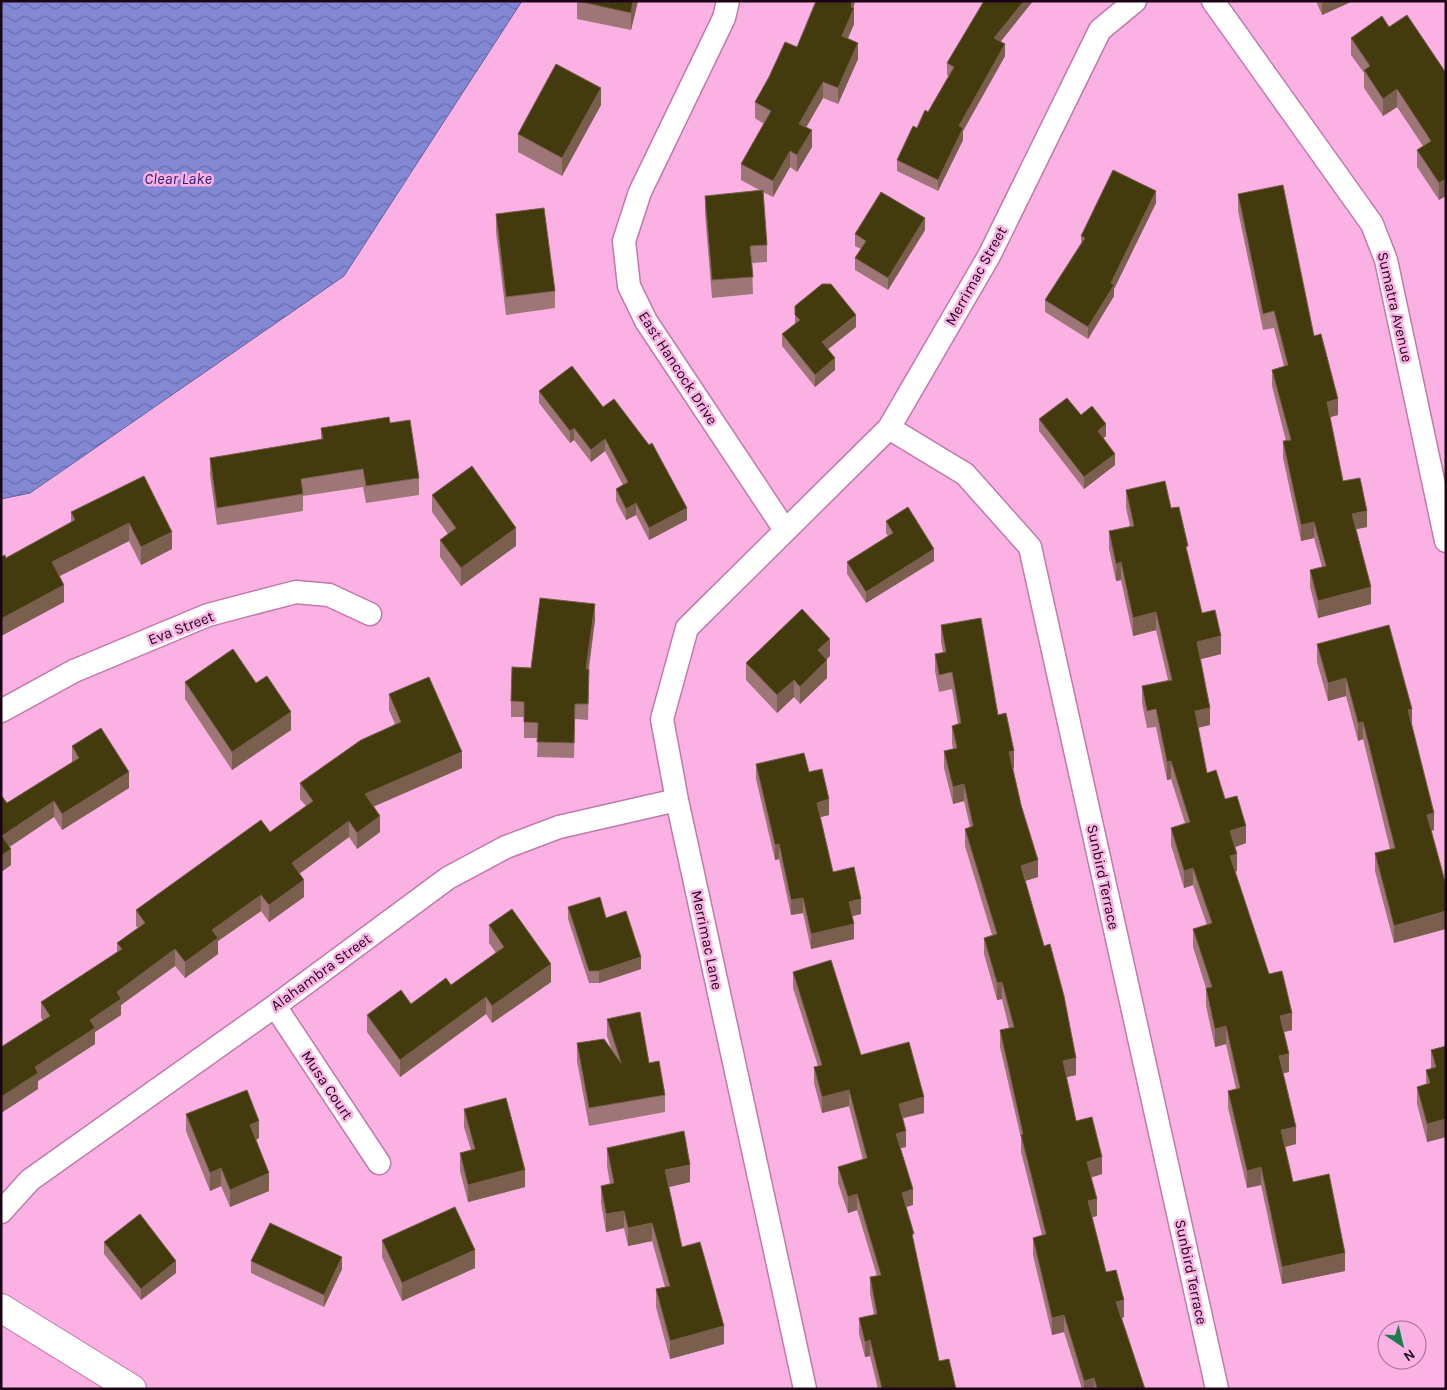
<svg xmlns="http://www.w3.org/2000/svg" width="1447" height="1390" viewBox="0 0 1447 1390" font-family="Karla,sans-serif">
  <style>
    .water { fill: url(#water-waves); stroke: #63609b }
    .lines { fill: none; stroke-linecap: round; stroke-linejoin: round }
    .minor-casing { stroke: #bf7aaa; stroke-width: 25 }
    .secondary-casing { stroke: #bf7aaa; stroke-width: 30 }
    .minor { stroke: #fff; stroke-width: 22 }
    .secondary { stroke: #fff; stroke-width: 28 }
    .wall { fill: #9f7678 }
    .shaded-wall { fill: #7a5e4e }
    .building { fill: #433b0e; stroke: #7a5e4e }
    .labels { text-anchor: middle; dominant-baseline: central; stroke-width: 5; stroke-linejoin: round; paint-order: stroke }
    .street-label { font-size: 15px; fill: #1c0416; stroke: #fbb1e3 }
    .water-label { font-size: 16px; font-style: italic; fill: #2a2179; stroke: #fbb1e3 }
  </style>
  <defs>
    <pattern id="water-waves" width="16" height="10" patternUnits="userSpaceOnUse" patternTransform="scale(1.25)"><rect width="16" height="10" fill="#8288d4"/><path d="M0 5q4-4 8 0t8 0" fill="none" stroke="#6a6dab"/></pattern>
  </defs>
  <rect width="100%" height="100%" fill="#fbb1e3"/>
  <path class="water" d="M 1,1 L 522,1 L 344,276 L 30,493 L 1,499 Z"/>
  <g class="lines">
    <g class="minor-casing">
      <path id="minor" d="M 728,1 L 724,18 L 640,192 L 624,241 L 629,286 L 646,321 L 785,530
        M 1213,1 L 1372,224 L 1386,260 L 1446,541
        M 889,428 L 965,474 L 1030,547 L 1217,1389
        M 1,711 L 74,671 L 208,615 L 296,592 L 329,595 L 370,614
        M 275,1006 L 379,1163
        M 1,1212 L 30,1180 L 275,1006 L 448,878 L 506,847 L 559,827 L 677,800
        M 805,1389 L 677,800 L 662,719 L 687,628 L 889,428 L 989,256 L 1100,30 L 1135,1"/>
    </g>
    <g class="secondary-casing">
      <path id="secondary" d="M 1,1308 L 132,1389"/>
    </g>
    <use href="#minor" class="minor"/>
    <use href="#secondary" class="secondary"/>
  </g>
  <path class="wall" d="M 577,1 L 638,1 L 631,30 L 577,19 Z
    M 982,1 L 1033,1 L 1000,42 L 1005,56 L 963,131 L 963,140 L 938,191 L 897,171 L 897,160 L 917,128 L 928,112 L 949,76 L 947,75 L 947,63 L 982,4 Z
    M 1316,1 L 1353,1 L 1322,15 Z
    M 854,8 L 854,24 L 848,38 L 858,59 L 838,104 L 823,98 L 806,127 L 812,147 L 797,172 L 790,167 L 773,197 L 763,192 L 767,245 L 767,262 L 752,263 L 753,294 L 712,298 L 705,213 L 705,196 L 761,191 L 741,180 L 741,164 L 764,124 L 755,118 L 755,102 L 797,47 Z
    M 1389,27 L 1446,73 L 1439,200 L 1417,167 L 1417,150 L 1423,146 L 1397,107 L 1383,116 L 1364,88 L 1364,73 L 1351,55 L 1351,38 Z
    M 601,105 L 562,176 L 518,152 L 518,134 Z
    M 1238,194 L 1314,336 L 1338,415 L 1330,417 L 1343,481 L 1367,527 L 1356,529 L 1371,604 L 1318,618 L 1310,587 L 1310,570 L 1322,567 L 1314,538 L 1301,541 L 1283,458 L 1283,441 L 1286,441 L 1272,386 L 1272,370 L 1284,366 L 1274,328 L 1263,330 L 1238,211 Z
    M 1156,203 L 1114,289 L 1114,296 L 1088,339 L 1045,312 L 1045,300 L 1081,243 L 1081,236 Z
    M 496,214 L 555,291 L 555,308 L 506,315 L 496,232 Z
    M 925,230 L 888,290 L 855,270 L 855,258 L 861,249 L 855,246 L 855,234 Z
    M 795,306 L 856,327 L 828,349 L 835,370 L 815,387 L 782,346 L 782,334 L 795,324 Z
    M 572,366 L 687,520 L 649,540 L 636,515 L 626,520 L 616,501 L 616,489 L 623,485 L 605,451 L 591,462 L 574,440 L 570,443 L 539,403 L 539,391 Z
    M 1081,415 L 1106,436 L 1103,438 L 1115,465 L 1084,489 L 1039,431 L 1039,419 Z
    M 390,423 L 419,478 L 419,495 L 366,503 L 363,487 L 303,496 L 303,511 L 217,525 L 210,475 L 210,458 L 321,440 L 321,428 Z
    M 144,476 L 172,549 L 141,565 L 129,541 L 59,576 L 64,602 L 1,636 L 1,557 L 6,558 L 71,523 L 71,512 Z
    M 1126,490 L 1171,508 L 1188,556 L 1202,613 L 1221,654 L 1201,659 L 1210,725 L 1198,728 L 1207,773 L 1225,799 L 1246,843 L 1235,847 L 1237,871 L 1235,872 L 1269,974 L 1292,1030 L 1284,1032 L 1289,1072 L 1283,1073 L 1296,1144 L 1285,1147 L 1293,1182 L 1345,1271 L 1282,1284 L 1261,1185 L 1247,1188 L 1228,1108 L 1228,1091 L 1236,1089 L 1226,1044 L 1215,1047 L 1206,1006 L 1206,988 L 1193,947 L 1193,929 L 1207,925 L 1193,885 L 1184,888 L 1171,845 L 1171,828 L 1185,823 L 1171,779 L 1167,780 L 1156,727 L 1147,728 L 1142,703 L 1142,686 L 1168,680 L 1156,630 L 1133,636 L 1121,580 L 1116,581 L 1109,549 L 1109,531 L 1130,526 L 1126,508 Z
    M 432,495 L 516,546 L 461,586 L 440,557 L 440,540 L 448,534 L 432,512 Z
    M 886,521 L 934,561 L 866,603 L 847,574 L 847,562 L 888,536 L 886,533 Z
    M 595,620 L 589,669 L 589,685 L 588,720 L 575,719 L 574,758 L 537,757 L 538,738 L 524,738 L 524,717 L 511,717 L 511,701 L 531,668 Z
    M 941,625 L 998,715 L 1014,768 L 1013,769 L 1038,877 L 1025,881 L 1076,1075 L 1066,1077 L 1076,1121 L 1102,1174 L 1091,1177 L 1097,1216 L 1092,1217 L 1106,1272 L 1124,1317 L 1122,1318 L 1145,1389 L 1082,1389 L 1064,1332 L 1052,1335 L 1033,1255 L 1033,1238 L 1042,1235 L 1021,1152 L 1021,1138 L 1000,1047 L 1000,1030 L 1009,1028 L 1002,999 L 997,1000 L 984,954 L 984,938 L 992,935 L 965,846 L 965,829 L 970,827 L 964,801 L 953,804 L 944,768 L 944,751 L 953,749 L 952,743 L 952,726 L 958,724 L 952,689 L 939,692 L 935,671 L 935,654 L 943,653 L 941,642 Z
    M 1317,644 L 1412,726 L 1434,830 L 1431,831 L 1394,943 L 1375,871 L 1375,853 L 1390,849 L 1363,739 L 1358,741 L 1346,696 L 1328,701 L 1317,662 Z
    M 830,656 L 826,659 L 827,678 L 800,704 L 794,697 L 777,713 L 746,680 L 746,663 Z
    M 185,682 L 256,683 L 291,730 L 232,770 L 185,699 Z
    M 389,694 L 462,768 L 373,807 L 380,832 L 357,849 L 349,837 L 299,874 L 304,897 L 269,922 L 261,911 L 218,941 L 218,954 L 185,978 L 175,966 L 121,1005 L 121,1015 L 95,1032 L 95,1044 L 38,1081 L 38,1089 L 1,1113 L 43,1020 L 41,1018 L 41,1002 L 117,953 L 117,943 L 138,928 L 136,926 L 136,910 L 270,832 L 306,806 L 300,799 L 300,783 L 395,724 L 389,710 Z
    M 72,746 L 129,788 L 62,830 L 54,817 L 9,847 L 11,865 L 1,872 L 7,803 L 72,763 Z
    M 756,764 L 809,772 L 829,815 L 820,817 L 833,872 L 861,914 L 852,916 L 854,939 L 811,949 L 803,913 L 791,915 L 779,859 L 775,860 L 756,779 Z
    M 568,907 L 606,918 L 641,969 L 599,983 L 589,983 L 568,919 Z
    M 489,925 L 551,982 L 492,1023 L 486,1014 L 400,1077 L 367,1032 L 367,1015 L 411,1004 L 451,985 L 496,953 L 489,943 Z
    M 793,972 L 861,1055 L 924,1113 L 903,1118 L 906,1147 L 900,1148 L 913,1205 L 906,1207 L 939,1361 L 956,1389 L 878,1389 L 870,1356 L 865,1357 L 859,1334 L 859,1318 L 874,1315 L 870,1293 L 870,1277 L 877,1276 L 857,1210 L 848,1213 L 838,1183 L 838,1167 L 863,1160 L 849,1106 L 822,1113 L 814,1083 L 814,1067 L 818,1066 L 793,988 Z
    M 607,1019 L 649,1063 L 665,1095 L 665,1112 L 589,1126 L 577,1061 L 577,1043 L 611,1048 L 607,1036 Z
    M 1446,1046 L 1446,1137 L 1427,1142 L 1417,1104 L 1417,1087 L 1426,1084 L 1426,1070 L 1431,1069 L 1431,1050 Z
    M 464,1109 L 525,1187 L 468,1202 L 460,1171 L 460,1153 L 471,1150 L 464,1127 Z
    M 186,1114 L 259,1138 L 256,1140 L 269,1191 L 230,1207 L 221,1186 L 210,1191 L 186,1131 Z
    M 607,1148 L 690,1182 L 669,1187 L 682,1247 L 724,1344 L 670,1359 L 656,1307 L 656,1289 L 665,1287 L 652,1241 L 628,1246 L 624,1228 L 606,1232 L 601,1203 L 601,1186 L 610,1184 L 607,1166 Z
    M 382,1240 L 475,1268 L 402,1301 L 382,1257 Z
    M 104,1242 L 176,1273 L 141,1300 L 104,1254 Z
    M 251,1261 L 342,1269 L 324,1307 L 251,1273 Z"/>
  <path class="shaded-wall" d="M 633,1 L 638,1 L 631,30 L 631,13 Z
    M 852,1 L 855,1 L 853,10 L 854,8 L 854,24 L 842,52 L 842,36 L 851,7 Z
    M 1024,1 L 1033,1 L 994,50 L 994,38 Z
    M 1327,1 L 1353,1 L 1322,15 L 1322,3 Z
    M 858,43 L 858,59 L 838,104 L 838,88 Z
    M 1005,44 L 1005,56 L 963,131 L 963,140 L 938,191 L 938,180 L 959,126 Z
    M 823,82 L 823,98 L 799,140 L 799,124 Z
    M 601,88 L 601,105 L 562,176 L 562,158 Z
    M 1397,89 L 1397,107 L 1383,116 L 1383,99 Z
    M 812,130 L 812,147 L 797,172 L 797,155 Z
    M 790,151 L 790,167 L 773,197 L 773,181 Z
    M 1446,179 L 1446,196 L 1439,200 L 1439,183 Z
    M 1156,191 L 1156,203 L 1114,289 L 1114,296 L 1088,339 L 1088,327 L 1111,283 Z
    M 925,218 L 925,230 L 888,290 L 888,278 Z
    M 856,315 L 856,327 L 822,354 L 822,342 Z
    M 835,358 L 835,370 L 815,387 L 815,375 Z
    M 1338,399 L 1338,415 L 1327,418 L 1327,402 Z
    M 1106,424 L 1106,436 L 1098,443 L 1098,431 Z
    M 574,428 L 574,440 L 570,443 L 570,431 Z
    M 605,439 L 605,451 L 591,462 L 591,450 Z
    M 1115,454 L 1115,465 L 1084,489 L 1084,477 Z
    M 636,503 L 636,515 L 626,520 L 626,509 Z
    M 687,508 L 687,520 L 649,540 L 649,528 Z
    M 1367,511 L 1367,527 L 1352,530 L 1352,514 Z
    M 1314,522 L 1314,538 L 1301,541 L 1301,525 Z
    M 129,523 L 129,541 L 52,580 L 52,562 Z
    M 516,528 L 516,546 L 461,586 L 461,568 Z
    M 172,532 L 172,549 L 141,565 L 141,547 Z
    M 934,549 L 934,561 L 866,603 L 866,592 Z
    M 1121,562 L 1121,580 L 1116,581 L 1116,564 Z
    M 64,585 L 64,602 L 1,636 L 1,619 Z
    M 1371,587 L 1371,604 L 1318,618 L 1318,601 Z
    M 595,604 L 595,620 L 586,685 L 586,669 Z
    M 1156,612 L 1156,630 L 1133,636 L 1133,618 Z
    M 1221,636 L 1221,654 L 1197,660 L 1197,642 Z
    M 830,639 L 830,656 L 818,668 L 818,650 Z
    M 827,660 L 827,678 L 800,704 L 800,687 Z
    M 1346,678 L 1346,696 L 1328,701 L 1328,683 Z
    M 794,680 L 794,697 L 777,713 L 777,695 Z
    M 1210,708 L 1210,725 L 1195,728 L 1195,711 Z
    M 1412,709 L 1412,726 L 1408,710 Z
    M 291,712 L 291,730 L 232,770 L 232,752 Z
    M 1363,722 L 1363,739 L 1358,741 L 1358,723 Z
    M 1014,751 L 1014,768 L 1009,769 L 1009,752 Z
    M 462,752 L 462,768 L 365,810 L 365,794 Z
    M 1171,761 L 1171,779 L 1167,780 L 1167,762 Z
    M 129,772 L 129,788 L 62,830 L 62,814 Z
    M 964,784 L 964,801 L 953,804 L 953,787 Z
    M 829,799 L 829,815 L 817,818 L 817,803 Z
    M 54,801 L 54,817 L 2,852 L 2,836 Z
    M 1434,813 L 1434,830 L 1427,832 L 1427,815 Z
    M 380,816 L 380,832 L 357,849 L 357,833 Z
    M 349,821 L 349,837 L 292,879 L 292,863 Z
    M 1246,826 L 1246,843 L 1230,849 L 1230,831 Z
    M 779,844 L 779,859 L 775,860 L 775,845 Z
    M 11,849 L 11,865 L 1,872 L 1,856 Z
    M 1237,854 L 1237,871 L 1230,874 L 1230,856 Z
    M 1038,860 L 1038,877 L 1021,882 L 1021,866 Z
    M 1193,868 L 1193,885 L 1184,888 L 1184,871 Z
    M 304,880 L 304,897 L 269,922 L 269,905 Z
    M 261,895 L 261,911 L 218,941 L 218,954 L 185,978 L 185,962 L 212,930 Z
    M 803,898 L 803,913 L 791,915 L 791,900 Z
    M 861,899 L 861,914 L 849,917 L 849,902 Z
    M 1446,911 L 1446,929 L 1394,943 L 1394,926 Z
    M 854,924 L 854,939 L 811,949 L 811,934 Z
    M 175,949 L 175,966 L 121,1005 L 121,1015 L 95,1032 L 95,1044 L 38,1081 L 38,1089 L 1,1113 L 1,1097 L 90,1020 L 117,992 Z
    M 641,957 L 641,969 L 599,983 L 599,971 Z
    M 551,964 L 551,982 L 492,1023 L 492,1006 Z
    M 1002,982 L 1002,999 L 997,1000 L 997,983 Z
    M 486,997 L 486,1014 L 400,1077 L 400,1060 Z
    M 1292,1013 L 1292,1030 L 1280,1033 L 1280,1016 Z
    M 1226,1026 L 1226,1044 L 1215,1047 L 1215,1029 Z
    M 1289,1054 L 1289,1072 L 1279,1074 L 1279,1056 Z
    M 1076,1058 L 1076,1075 L 1063,1078 L 1063,1061 Z
    M 849,1090 L 849,1106 L 822,1113 L 822,1097 Z
    M 924,1097 L 924,1113 L 899,1119 L 899,1104 Z
    M 1446,1119 L 1446,1137 L 1427,1142 L 1427,1124 Z
    M 259,1121 L 259,1138 L 250,1142 L 250,1125 Z
    M 1296,1127 L 1296,1144 L 1281,1148 L 1281,1130 Z
    M 906,1131 L 906,1147 L 896,1149 L 896,1134 Z
    M 1102,1157 L 1102,1174 L 1087,1179 L 1087,1162 Z
    M 690,1165 L 690,1182 L 665,1188 L 665,1170 Z
    M 1261,1167 L 1261,1185 L 1247,1188 L 1247,1171 Z
    M 221,1168 L 221,1186 L 210,1191 L 210,1173 Z
    M 525,1170 L 525,1187 L 468,1202 L 468,1185 Z
    M 269,1173 L 269,1191 L 230,1207 L 230,1190 Z
    M 913,1189 L 913,1205 L 902,1208 L 902,1193 Z
    M 857,1194 L 857,1210 L 848,1213 L 848,1197 Z
    M 1097,1199 L 1097,1216 L 1088,1218 L 1088,1201 Z
    M 624,1211 L 624,1228 L 606,1232 L 606,1214 Z
    M 652,1223 L 652,1241 L 628,1246 L 628,1228 Z
    M 475,1250 L 475,1268 L 402,1301 L 402,1283 Z
    M 1345,1253 L 1345,1271 L 1282,1284 L 1282,1267 Z
    M 342,1257 L 342,1269 L 324,1307 L 324,1295 Z
    M 176,1261 L 176,1273 L 141,1300 L 141,1289 Z
    M 1124,1300 L 1124,1317 L 1116,1319 L 1116,1302 Z
    M 1064,1315 L 1064,1332 L 1052,1335 L 1052,1318 Z
    M 724,1326 L 724,1344 L 670,1359 L 670,1341 Z
    M 870,1340 L 870,1356 L 865,1357 L 865,1342 Z
    M 1094,1378 L 1094,1389 L 1084,1389 L 1084,1381 Z"/>
  <path class="building" d="M 577,1 L 633,1 L 631,13 Z
    M 816,1 L 852,1 L 851,7 L 854,8 L 842,36 L 858,43 L 838,88 L 823,82 L 799,124 L 812,130 L 797,155 L 790,151 L 773,181 L 741,164 L 771,111 L 755,102 L 769,77 L 785,42 L 797,47 Z
    M 984,1 L 1024,1 L 994,38 L 1005,44 L 959,126 L 963,128 L 938,180 L 897,160 L 913,126 L 917,128 L 925,110 L 928,112 L 954,67 L 947,63 Z
    M 1407,15 L 1446,73 L 1446,179 L 1439,183 L 1417,150 L 1431,141 L 1397,89 L 1383,99 L 1364,70 L 1370,66 L 1351,38 L 1382,16 L 1389,27 Z
    M 556,64 L 601,88 L 562,158 L 518,134 Z
    M 1113,170 L 1156,191 L 1111,283 L 1114,285 L 1088,327 L 1045,300 L 1085,238 L 1081,236 Z
    M 1283,185 L 1314,336 L 1321,334 L 1338,399 L 1327,402 L 1343,481 L 1360,478 L 1367,511 L 1352,514 L 1371,587 L 1318,601 L 1310,570 L 1326,566 L 1314,522 L 1301,525 L 1283,441 L 1291,440 L 1272,370 L 1288,365 L 1274,311 L 1263,314 L 1238,194 Z
    M 763,190 L 767,245 L 750,246 L 753,277 L 712,280 L 705,196 Z
    M 881,192 L 925,218 L 888,278 L 855,258 L 866,241 L 855,234 Z
    M 544,208 L 555,291 L 506,297 L 496,214 Z
    M 822,284 L 831,284 L 856,315 L 822,342 L 835,358 L 815,375 L 782,334 L 800,320 L 795,315 L 795,306 Z
    M 572,366 L 603,407 L 614,399 L 649,445 L 652,443 L 687,508 L 649,528 L 636,503 L 626,509 L 616,489 L 628,482 L 605,439 L 591,450 L 574,428 L 570,431 L 539,391 Z
    M 1067,398 L 1081,415 L 1092,406 L 1106,424 L 1098,431 L 1115,454 L 1084,477 L 1039,419 Z
    M 389,417 L 390,423 L 410,420 L 419,478 L 366,486 L 363,469 L 301,479 L 303,494 L 217,508 L 210,458 L 323,439 L 321,428 Z
    M 472,466 L 516,528 L 461,568 L 440,540 L 456,528 L 432,495 Z
    M 144,476 L 172,532 L 141,547 L 129,523 L 52,562 L 64,585 L 1,619 L 1,557 L 5,555 L 6,558 L 75,520 L 71,512 Z
    M 1165,481 L 1171,508 L 1179,507 L 1188,546 L 1186,547 L 1202,613 L 1215,610 L 1221,636 L 1197,642 L 1210,708 L 1195,711 L 1207,773 L 1216,770 L 1225,799 L 1237,796 L 1246,826 L 1230,831 L 1237,854 L 1230,856 L 1269,974 L 1282,971 L 1292,1013 L 1280,1016 L 1289,1054 L 1279,1056 L 1296,1127 L 1281,1130 L 1293,1182 L 1329,1174 L 1345,1253 L 1282,1267 L 1261,1167 L 1247,1171 L 1228,1091 L 1240,1088 L 1226,1026 L 1215,1029 L 1206,988 L 1212,987 L 1193,929 L 1212,923 L 1193,868 L 1184,871 L 1171,828 L 1190,822 L 1171,761 L 1167,762 L 1156,709 L 1147,711 L 1142,686 L 1172,680 L 1156,612 L 1133,618 L 1121,562 L 1116,564 L 1109,531 L 1134,526 L 1126,490 Z
    M 908,507 L 934,549 L 866,592 L 847,562 L 893,533 L 886,521 Z
    M 540,598 L 595,604 L 586,669 L 589,669 L 588,704 L 575,704 L 574,743 L 537,742 L 538,723 L 524,722 L 524,702 L 511,701 L 512,667 L 531,668 Z
    M 802,609 L 830,639 L 818,650 L 827,660 L 800,687 L 794,680 L 777,695 L 746,663 Z
    M 981,618 L 998,715 L 1006,713 L 1014,751 L 1009,752 L 1021,805 L 1038,860 L 1021,866 L 1044,946 L 1050,944 L 1064,996 L 1076,1058 L 1063,1061 L 1076,1121 L 1092,1117 L 1102,1157 L 1087,1162 L 1097,1199 L 1088,1201 L 1106,1272 L 1116,1270 L 1124,1300 L 1116,1302 L 1145,1389 L 1097,1389 L 1094,1378 L 1084,1381 L 1064,1315 L 1052,1318 L 1033,1238 L 1046,1234 L 1021,1135 L 1023,1134 L 1000,1030 L 1014,1027 L 1002,982 L 997,983 L 984,938 L 997,934 L 965,829 L 973,826 L 964,784 L 953,787 L 944,751 L 957,748 L 952,726 L 961,723 L 952,672 L 939,675 L 935,654 L 946,652 L 941,625 Z
    M 1389,625 L 1412,709 L 1408,710 L 1434,813 L 1427,815 L 1446,885 L 1446,911 L 1394,926 L 1375,853 L 1395,848 L 1363,722 L 1358,723 L 1346,678 L 1328,683 L 1317,644 Z
    M 233,649 L 256,683 L 267,676 L 291,712 L 232,752 L 185,682 Z
    M 429,677 L 462,752 L 365,794 L 380,816 L 357,833 L 349,821 L 292,863 L 304,880 L 269,905 L 261,895 L 212,930 L 218,938 L 185,962 L 175,949 L 117,992 L 121,999 L 90,1020 L 95,1028 L 35,1067 L 38,1073 L 1,1097 L 1,1047 L 50,1016 L 41,1002 L 122,949 L 117,943 L 145,923 L 136,910 L 261,820 L 270,832 L 313,801 L 300,783 L 361,740 L 401,722 L 389,694 Z
    M 101,728 L 129,772 L 62,814 L 54,801 L 2,836 L 11,849 L 1,856 L 1,795 L 7,803 L 79,758 L 72,746 Z
    M 804,753 L 809,772 L 822,769 L 829,799 L 817,803 L 833,872 L 854,867 L 861,899 L 849,902 L 854,924 L 811,934 L 803,898 L 791,900 L 779,844 L 775,845 L 756,764 Z
    M 600,897 L 606,918 L 626,911 L 641,957 L 599,971 L 589,971 L 568,907 Z
    M 512,909 L 551,964 L 492,1006 L 486,997 L 400,1060 L 367,1015 L 401,990 L 411,1004 L 446,978 L 451,985 L 504,947 L 489,925 Z
    M 831,960 L 861,1055 L 909,1042 L 924,1097 L 899,1104 L 906,1131 L 896,1134 L 913,1189 L 902,1193 L 914,1234 L 912,1234 L 939,1361 L 949,1359 L 956,1389 L 882,1389 L 870,1340 L 865,1342 L 859,1318 L 877,1314 L 870,1277 L 881,1275 L 857,1194 L 848,1197 L 838,1167 L 867,1158 L 849,1090 L 822,1097 L 814,1067 L 822,1065 L 793,972 Z
    M 640,1012 L 649,1063 L 659,1061 L 665,1095 L 589,1108 L 577,1043 L 604,1039 L 621,1063 L 607,1019 Z
    M 1446,1046 L 1446,1119 L 1427,1124 L 1417,1087 L 1430,1083 L 1426,1070 L 1436,1067 L 1431,1050 Z
    M 247,1090 L 259,1121 L 250,1125 L 269,1173 L 230,1190 L 221,1168 L 210,1173 L 186,1114 Z
    M 506,1098 L 525,1170 L 468,1185 L 460,1153 L 475,1149 L 464,1109 Z
    M 684,1131 L 690,1165 L 665,1170 L 682,1247 L 700,1242 L 724,1326 L 670,1341 L 656,1289 L 670,1286 L 652,1223 L 628,1228 L 624,1211 L 606,1214 L 601,1186 L 614,1183 L 607,1148 Z
    M 455,1207 L 475,1250 L 402,1283 L 382,1240 Z
    M 140,1214 L 176,1261 L 141,1289 L 104,1242 Z
    M 270,1223 L 342,1257 L 324,1295 L 251,1261 Z"/>
  <g class="labels">
    <g class="street-label">
      <text transform="translate(976 276) rotate(-61)">Merrimac Street</text>
      <text transform="translate(1395 307) rotate(77)">Sumatra Avenue</text>
      <text transform="translate(678 368) rotate(57)">East Hancock Drive</text>
      <text transform="translate(181 628) rotate(-21)">Eva Street</text>
      <text transform="translate(1103 877) rotate(78)">Sunbird Terrace</text>
      <text transform="translate(707 940) rotate(78)">Merrimac Lane</text>
      <text transform="translate(321 972) rotate(-36)">Alahambra Street</text>
      <text transform="translate(327 1085) rotate(56)">Musa Court</text>
      <text transform="translate(1191 1272) rotate(78)">Sunbird Terrace</text>
    </g>
    <g class="water-label">
      <text x="178" y="178">Clear Lake</text>
    </g>
  </g>
  <rect width="1447" height="1390" fill="none" stroke="#1c0416" stroke-width="5"/>
  <g transform="translate(1402 1345) rotate(145)"><circle r="24" fill="#fbb1e3" stroke="#a26c91"/>
  <path d="M0-4L9 19L0 12L-9 19Z" fill="#1e7c52"/>
  <text y="-8" font-size="14" font-weight="bold" text-anchor="middle" fill="#1c0416">N</text>
  </g>
</svg>
